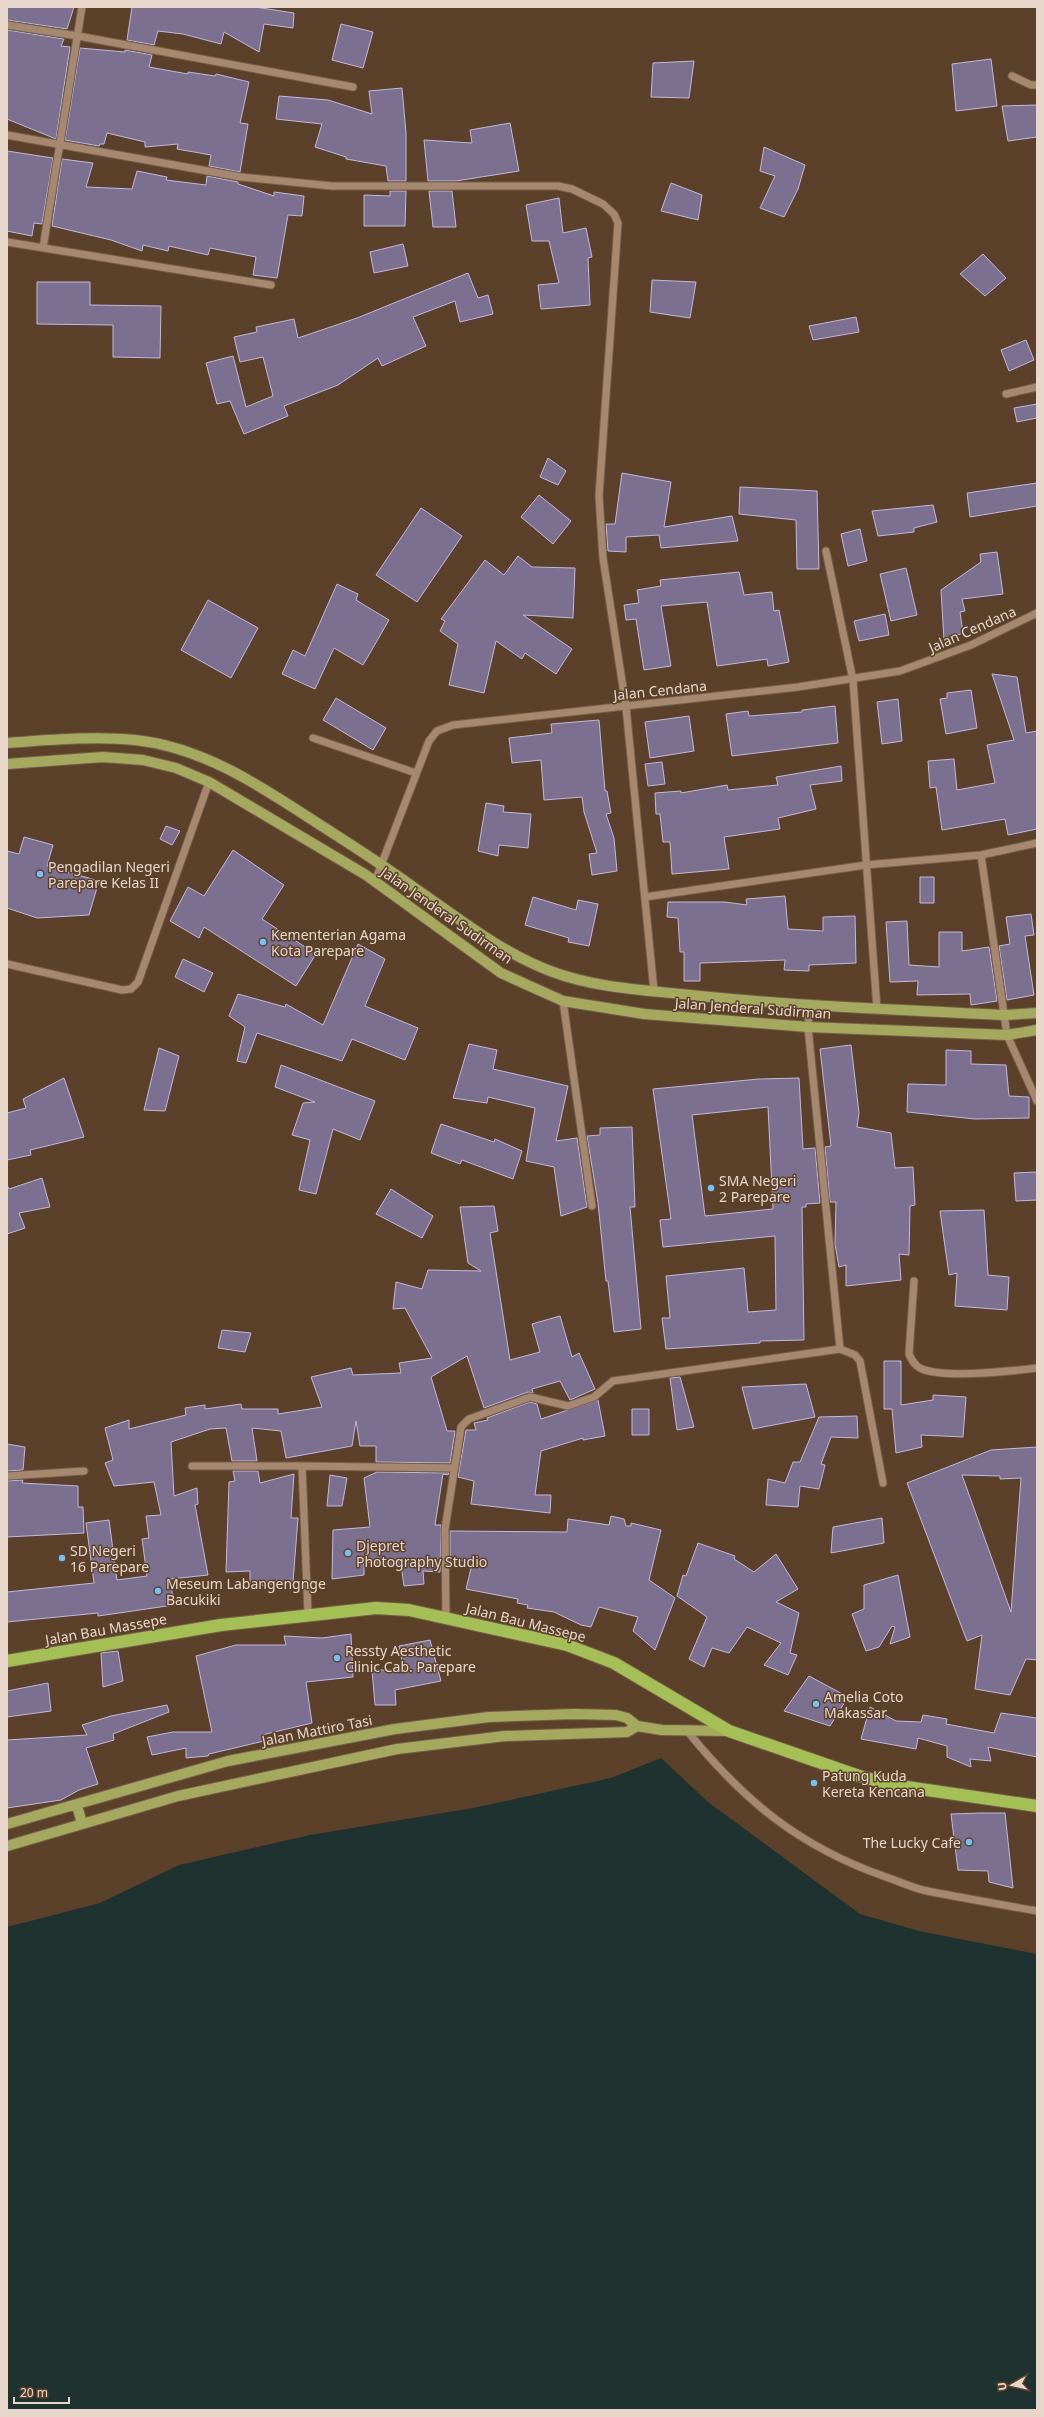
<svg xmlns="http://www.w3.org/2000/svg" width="1044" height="2417" viewBox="0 0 1044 2417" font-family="'Noto Sans',sans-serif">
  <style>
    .water { fill: #1e332f }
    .building { fill: #7c7091; stroke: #c4b7db; fill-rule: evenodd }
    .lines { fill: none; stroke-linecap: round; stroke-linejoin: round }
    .minor-casing { stroke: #755f4b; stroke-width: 9 }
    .major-casing { stroke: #755f4b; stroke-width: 12 }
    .highway-casing { stroke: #755f4b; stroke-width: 14 }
    .minor { stroke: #a6886f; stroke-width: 7 }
    .major { stroke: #a5a95e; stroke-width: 10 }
    .highway { stroke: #a4bf53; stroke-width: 12 }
    .poi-dot { fill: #75c0f6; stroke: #5c412a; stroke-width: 1.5 }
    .labels { text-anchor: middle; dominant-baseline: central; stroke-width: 3; stroke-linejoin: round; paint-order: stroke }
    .street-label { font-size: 14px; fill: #e7d6c9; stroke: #5c412a }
    .poi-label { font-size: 14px; fill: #e7d6c9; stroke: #5c412a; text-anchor: start }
  </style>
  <rect width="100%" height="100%" fill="#5c412a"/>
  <path class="water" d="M 661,1758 L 708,1802 L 860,1914 L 919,1931 L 1037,1954 L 1037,2410 L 7,2410 L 7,1927 L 100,1903 L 179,1865 L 310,1835 L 473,1808 L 611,1778 Z"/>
  <path class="building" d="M 7,7 L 74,7 L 67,29 L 7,20 Z
    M 132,7 L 255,7 L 294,13 L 293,28 L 264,24 L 259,52 L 224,32 L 221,44 L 183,34 L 158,31 L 154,45 L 127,40 Z
    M 341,24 L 373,32 L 363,68 L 332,60 Z
    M 7,30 L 64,39 L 61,46 L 70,47 L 56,139 L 7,119 Z
    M 80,48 L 125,52 L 125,50 L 152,55 L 149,67 L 188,74 L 188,72 L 215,76 L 216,74 L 249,82 L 240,123 L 248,124 L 240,172 L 209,166 L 211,155 L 177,149 L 178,144 L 145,147 L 145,142 L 107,133 L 104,144 L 100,144 L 99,146 L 65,140 Z
    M 991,59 L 997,106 L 956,111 L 952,64 Z
    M 694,61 L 689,98 L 651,97 L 653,63 Z
    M 402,88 L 406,133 L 406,181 L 388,181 L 386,166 L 346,159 L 346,157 L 315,147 L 322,124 L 276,119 L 279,96 L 328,100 L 372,114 L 369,91 Z
    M 1037,105 L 1037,137 L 1008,141 L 1002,106 Z
    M 510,123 L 519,171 L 456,181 L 428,181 L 424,140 L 472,143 L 470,130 Z
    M 764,147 L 805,165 L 798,189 L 784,217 L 760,208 L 775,176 L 760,171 Z
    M 7,151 L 53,158 L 42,224 L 34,223 L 32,236 L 7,231 Z
    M 62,159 L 93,163 L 86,187 L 132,189 L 137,171 L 167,177 L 166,180 L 206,185 L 207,176 L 238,182 L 238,184 L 274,196 L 274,192 L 304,196 L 302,216 L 288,215 L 277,278 L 253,275 L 256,257 L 210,248 L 208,255 L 169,246 L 168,251 L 143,245 L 142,251 L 111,240 L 52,226 Z
    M 671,183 L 702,195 L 698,220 L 661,211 Z
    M 390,191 L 406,191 L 405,226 L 364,226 L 364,195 L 390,196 Z
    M 429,191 L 452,191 L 456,227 L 433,227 Z
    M 559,198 L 563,233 L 586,228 L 592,257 L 588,258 L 590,305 L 541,309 L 538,285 L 559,283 L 549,241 L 532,241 L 526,205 Z
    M 403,244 L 408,266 L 374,273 L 370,252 Z
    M 983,254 L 1006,278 L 985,296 L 960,274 Z
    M 468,273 L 478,298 L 488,295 L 493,314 L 460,322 L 455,301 L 413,317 L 426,346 L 382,366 L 378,358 L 338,385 L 284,406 L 288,416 L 244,434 L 230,401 L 217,404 L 206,363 L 233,356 L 246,407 L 273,396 L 263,357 L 240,362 L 234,337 L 257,332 L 256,327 L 294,319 L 298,338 L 357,318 Z
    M 652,280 L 696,282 L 690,318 L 650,312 Z
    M 37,282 L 90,282 L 90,305 L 161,306 L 160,358 L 113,357 L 113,325 L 37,324 Z
    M 856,317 L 859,332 L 813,340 L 809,326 Z
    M 1026,340 L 1034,360 L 1009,371 L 1001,350 Z
    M 1037,404 L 1037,418 L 1017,422 L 1014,408 Z
    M 548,458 L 566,471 L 558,485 L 540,477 Z
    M 622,473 L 671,482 L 664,527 L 732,516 L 738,541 L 661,548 L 659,535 L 626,537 L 626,552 L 608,551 L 606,524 L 615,524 Z
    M 1037,483 L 1037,506 L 970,517 L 967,493 Z
    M 740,487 L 817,491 L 819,569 L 797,569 L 796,520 L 739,514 Z
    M 539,495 L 571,521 L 553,544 L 521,517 Z
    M 933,505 L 937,522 L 914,528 L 914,532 L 878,536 L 872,511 Z
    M 421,508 L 462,536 L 417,602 L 376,575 Z
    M 860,529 L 867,561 L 848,566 L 841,534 Z
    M 997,552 L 1003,594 L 962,599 L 965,611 L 960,612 L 963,633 L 944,640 L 941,590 L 981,562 L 980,554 Z
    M 518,556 L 532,567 L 575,568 L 573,618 L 523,615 L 572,649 L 556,674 L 525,653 L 522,659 L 496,641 L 484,693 L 449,685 L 458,644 L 440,631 L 445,621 L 441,619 L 485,560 L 504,575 Z
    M 906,568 L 917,615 L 891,621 L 880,574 Z
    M 739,572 L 744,595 L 772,592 L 774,611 L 779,610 L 789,662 L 768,666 L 767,659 L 717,666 L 707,602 L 661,606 L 671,666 L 644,670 L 636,619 L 626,620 L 624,605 L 639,603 L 637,590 L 661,586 L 660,580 Z
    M 337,584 L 358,594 L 356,600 L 389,620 L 363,665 L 334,648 L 315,689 L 282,674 L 293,650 L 305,656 Z
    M 208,600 L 258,628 L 231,678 L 181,650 Z
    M 885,614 L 889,635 L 859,641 L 854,621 Z
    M 992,674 L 1017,677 L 1026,733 L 1037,731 L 1037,829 L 1008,835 L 1005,819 L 942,830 L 936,787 L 930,788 L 928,761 L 954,759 L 957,790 L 995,783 L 987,745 L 1014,740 Z
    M 971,690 L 977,728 L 946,734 L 940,699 L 947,698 L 947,693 Z
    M 336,698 L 386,728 L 373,750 L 323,720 Z
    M 898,699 L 902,741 L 882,744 L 877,702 Z
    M 835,706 L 838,743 L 732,756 L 726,714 L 748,711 L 749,716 L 802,712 L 802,710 Z
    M 689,716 L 694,751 L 650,758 L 645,722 Z
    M 599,720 L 605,791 L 607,791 L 611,813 L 606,814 L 614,838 L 617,871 L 592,875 L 589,854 L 597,853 L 584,812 L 582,797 L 544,800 L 541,760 L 512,763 L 509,738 L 552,733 L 551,724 Z
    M 662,762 L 665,784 L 648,786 L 645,764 Z
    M 841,766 L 842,781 L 810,785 L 816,809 L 778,818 L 780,829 L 724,837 L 729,869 L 672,874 L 670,842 L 663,842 L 660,814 L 656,814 L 655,793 L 681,791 L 681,793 L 727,785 L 728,790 L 778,785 L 776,777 Z
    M 486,803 L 504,806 L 503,812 L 531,814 L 528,848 L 499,845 L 498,856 L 478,851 Z
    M 166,826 L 180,831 L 172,845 L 160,839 Z
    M 24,837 L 53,845 L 47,866 L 99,881 L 89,915 L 37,918 L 7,908 L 7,851 L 19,854 Z
    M 233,850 L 284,885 L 262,919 L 316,954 L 296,986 L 204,927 L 199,938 L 170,921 L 188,887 L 204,896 Z
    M 920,877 L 934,877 L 934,903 L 920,903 Z
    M 785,896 L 788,929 L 823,931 L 823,917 L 855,916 L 856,963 L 809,965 L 809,971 L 784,970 L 785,960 L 700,963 L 700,981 L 684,981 L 684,952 L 680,952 L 678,918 L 667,917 L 668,902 L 725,902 L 747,905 L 746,899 Z
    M 533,897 L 576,910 L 578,900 L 598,904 L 589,946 L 568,942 L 569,938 L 525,925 Z
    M 1031,914 L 1034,935 L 1025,936 L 1034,995 L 1007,1000 L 999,946 L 1010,944 L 1006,917 Z
    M 907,921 L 909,965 L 939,967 L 939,932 L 962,932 L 962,951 L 989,947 L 997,1001 L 971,1005 L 970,994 L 917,995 L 918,981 L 890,982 L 886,922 Z
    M 358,944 L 385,959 L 365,1006 L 418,1028 L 405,1060 L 352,1039 L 342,1061 L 257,1033 L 246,1063 L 237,1061 L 245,1027 L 229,1016 L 238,994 L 285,1007 L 286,1004 L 323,1025 Z
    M 183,959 L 213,973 L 204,992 L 175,977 Z
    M 469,1044 L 497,1050 L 493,1069 L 568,1086 L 556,1141 L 577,1138 L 587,1207 L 561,1216 L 554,1167 L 526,1161 L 535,1108 L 488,1097 L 487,1103 L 453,1098 Z
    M 851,1045 L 859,1113 L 857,1127 L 891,1133 L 895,1168 L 913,1167 L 915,1205 L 910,1206 L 909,1255 L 899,1254 L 901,1280 L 846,1286 L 846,1265 L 839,1267 L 835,1244 L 836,1202 L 830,1202 L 825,1147 L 831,1146 L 820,1049 Z
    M 159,1048 L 179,1056 L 165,1111 L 144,1110 Z
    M 946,1050 L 971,1051 L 971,1064 L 1006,1065 L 1009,1096 L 1029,1097 L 1029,1118 L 975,1119 L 907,1112 L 908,1084 L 946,1085 Z
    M 281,1065 L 375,1101 L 360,1140 L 333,1129 L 316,1194 L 299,1190 L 310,1140 L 292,1135 L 303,1103 L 315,1102 L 275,1087 Z
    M 64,1078 L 84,1137 L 30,1150 L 31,1155 L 7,1160 L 7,1113 L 26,1108 L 23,1099 Z
    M 799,1078 L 803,1149 L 815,1148 L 820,1203 L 806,1204 L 806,1207 L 802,1207 L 804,1340 L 760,1341 L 760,1343 L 666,1349 L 662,1318 L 670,1318 L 666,1276 L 744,1268 L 748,1312 L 776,1310 L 775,1236 L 663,1247 L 660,1220 L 671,1219 L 653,1089 L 759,1079 ZM 768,1107 L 773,1209 L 705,1216 L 692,1115 Z
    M 441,1124 L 494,1142 L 495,1139 L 522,1151 L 513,1179 L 462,1160 L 460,1164 L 431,1153 Z
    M 632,1127 L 635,1207 L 630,1207 L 641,1329 L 614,1332 L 608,1281 L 606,1281 L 598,1203 L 587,1136 L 600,1135 L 600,1128 Z
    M 1037,1172 L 1037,1200 L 1016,1201 L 1014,1173 Z
    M 42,1178 L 50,1207 L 19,1213 L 25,1228 L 7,1234 L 7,1185 L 9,1189 Z
    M 391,1189 L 433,1216 L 422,1238 L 376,1214 Z
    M 494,1206 L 498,1231 L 490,1233 L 510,1360 L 540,1352 L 532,1324 L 560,1316 L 572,1357 L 579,1353 L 595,1389 L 570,1400 L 560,1381 L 532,1389 L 533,1393 L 528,1392 L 484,1408 L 467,1356 L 431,1377 L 447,1431 L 455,1431 L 450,1463 L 376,1462 L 376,1446 L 360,1446 L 356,1421 L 352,1446 L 286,1458 L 281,1431 L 252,1428 L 257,1461 L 232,1461 L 226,1428 L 210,1429 L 171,1442 L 174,1496 L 197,1488 L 198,1504 L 195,1505 L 208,1575 L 170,1579 L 174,1605 L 98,1616 L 98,1613 L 7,1622 L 7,1592 L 94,1583 L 86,1523 L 109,1520 L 117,1580 L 147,1576 L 142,1539 L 149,1538 L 146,1516 L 161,1515 L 154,1482 L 114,1486 L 105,1463 L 113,1460 L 105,1428 L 129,1420 L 129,1429 L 186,1415 L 185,1408 L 205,1405 L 205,1409 L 241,1404 L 242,1409 L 278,1409 L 278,1414 L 322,1407 L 311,1377 L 351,1368 L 353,1375 L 401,1373 L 399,1363 L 432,1358 L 405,1308 L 393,1309 L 396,1282 L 422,1289 L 428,1270 L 481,1271 L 468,1263 L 460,1207 Z
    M 984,1210 L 988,1275 L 1009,1277 L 1007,1310 L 955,1306 L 957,1273 L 949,1275 L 940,1211 Z
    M 222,1330 L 251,1333 L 245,1352 L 218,1348 Z
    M 884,1361 L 901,1361 L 901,1405 L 933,1400 L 933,1395 L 966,1397 L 963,1437 L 921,1435 L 922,1447 L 896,1453 L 892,1409 L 884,1409 Z
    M 680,1377 L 694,1427 L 677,1430 L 670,1378 Z
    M 806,1384 L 815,1417 L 753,1429 L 742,1387 Z
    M 598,1400 L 605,1436 L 583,1440 L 583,1438 L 541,1451 L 535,1495 L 551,1495 L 550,1513 L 471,1504 L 474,1481 L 458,1477 L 466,1430 L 476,1430 L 474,1423 L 488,1420 L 487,1418 L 530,1402 L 537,1404 L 541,1419 Z
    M 632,1409 L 649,1409 L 649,1435 L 632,1435 Z
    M 857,1416 L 858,1438 L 831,1437 L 821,1464 L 825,1465 L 819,1489 L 800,1486 L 798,1507 L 766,1505 L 768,1479 L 785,1483 L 793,1462 L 800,1462 L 819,1417 Z
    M 7,1444 L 25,1447 L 23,1470 L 7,1471 Z
    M 1037,1447 L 1037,1660 L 1026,1659 L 1010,1695 L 975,1689 L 982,1635 L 967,1641 L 907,1483 L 991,1450 ZM 962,1475 L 1000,1476 L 1000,1479 L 1021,1478 L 1011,1612 Z
    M 233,1471 L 258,1471 L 260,1483 L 294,1474 L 291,1518 L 298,1518 L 293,1582 L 250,1587 L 250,1571 L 226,1572 L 229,1482 L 235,1481 Z
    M 377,1472 L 449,1473 L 448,1475 L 443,1474 L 435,1525 L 441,1525 L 440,1572 L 423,1571 L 424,1584 L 404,1586 L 401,1565 L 364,1562 L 364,1575 L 332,1579 L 333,1530 L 370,1527 L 364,1478 Z
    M 330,1475 L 347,1478 L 342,1506 L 327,1506 Z
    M 23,1480 L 22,1483 L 78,1486 L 78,1507 L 83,1507 L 84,1533 L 7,1537 L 7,1481 Z
    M 611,1516 L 624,1519 L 626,1526 L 631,1526 L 631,1523 L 661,1530 L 649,1580 L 675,1598 L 655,1650 L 633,1631 L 638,1617 L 599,1607 L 591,1627 L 581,1625 L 554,1612 L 527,1608 L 528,1605 L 517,1603 L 518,1599 L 466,1589 L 473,1560 L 450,1562 L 450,1531 L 567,1532 L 568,1519 L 609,1525 Z
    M 882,1518 L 884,1543 L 831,1553 L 833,1527 Z
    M 698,1543 L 735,1556 L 734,1559 L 754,1572 L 776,1554 L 798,1589 L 776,1602 L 799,1613 L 790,1653 L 797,1655 L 788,1675 L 764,1665 L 781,1643 L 747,1627 L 729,1653 L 712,1648 L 704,1667 L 689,1659 L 707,1617 L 677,1596 L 683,1575 L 686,1576 Z
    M 898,1575 L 910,1637 L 890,1644 L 895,1627 L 892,1626 L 879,1647 L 866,1651 L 852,1614 L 864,1609 L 864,1585 Z
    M 351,1634 L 353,1677 L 306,1682 L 312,1723 L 262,1735 L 264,1741 L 209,1754 L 208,1756 L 186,1758 L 186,1748 L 152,1755 L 147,1737 L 173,1732 L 212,1732 L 196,1656 L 236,1645 L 286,1645 L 284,1636 L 322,1638 Z
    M 430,1640 L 441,1681 L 395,1690 L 396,1705 L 375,1705 L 372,1670 L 404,1670 L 399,1646 Z
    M 118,1651 L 123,1681 L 103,1687 L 101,1653 Z
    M 809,1676 L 848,1697 L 830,1726 L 784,1711 Z
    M 48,1683 L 51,1711 L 7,1717 L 7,1691 Z
    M 167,1705 L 169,1712 L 113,1734 L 114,1740 L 86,1748 L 98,1784 L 79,1790 L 61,1800 L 7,1808 L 7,1740 L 87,1735 L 82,1725 L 111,1716 Z
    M 870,1707 L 896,1721 L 921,1722 L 923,1715 L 947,1719 L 946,1724 L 994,1733 L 1001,1713 L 1037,1718 L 1037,1757 L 988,1747 L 991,1761 L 970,1759 L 971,1767 L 947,1757 L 947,1746 L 918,1738 L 916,1749 L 861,1739 Z
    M 981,1813 L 1005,1813 L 1013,1888 L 989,1882 L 988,1871 L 958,1870 L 951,1814 Z"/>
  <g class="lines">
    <g class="minor-casing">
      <path id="minor" d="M 7,25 L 78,36 L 353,87
        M 1012,76 L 1031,85 L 1037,85
        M 7,135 L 241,177 L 332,186 L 558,186 L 572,189 L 603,204 L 614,214 L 618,223 L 599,496 L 603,558 L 626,707 L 654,991
        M 7,242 L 271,285
        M 43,248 L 82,7
        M 1006,394 L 1037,387
        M 826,551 L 853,680 L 877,1009
        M 313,738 L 416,773
        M 981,855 L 1037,843
        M 375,881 L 429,741 L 437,731 L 453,725 L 798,687 L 900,671 L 971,645 L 1037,613
        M 645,897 L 866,865 L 981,855 L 1007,1035 L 1037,1101
        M 7,964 L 122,990 L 131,989 L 138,982 L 209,782
        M 563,1001 L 592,1206
        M 810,1005 L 808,1027 L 840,1349
        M 914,1281 L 909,1354 C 912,1360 914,1365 920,1368 C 941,1379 1012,1371 1037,1368
        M 192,1466 L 302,1466 L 308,1614
        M 302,1466 L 455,1468
        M 7,1476 L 84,1471
        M 446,1618 L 445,1529 L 461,1427 L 469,1419 L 530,1397 L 568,1406 L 594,1397 L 613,1381 L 840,1349 L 855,1355 L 860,1361 L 883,1483
        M 688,1732 C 745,1802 800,1847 886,1877 C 898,1881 911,1887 923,1890 C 961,1898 999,1904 1037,1911"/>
    </g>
    <g class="major-casing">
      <path id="major" d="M 7,743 C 50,740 93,736 135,740 C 202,747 259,785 314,821 C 347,842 380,863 412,886 C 457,917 501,953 553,972 C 596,988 645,990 690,995 C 795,1006 900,1010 1005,1015 L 1037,1013
        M 7,764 L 103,757 L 143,760 L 176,768 L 209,782 L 366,875 L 501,973 L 563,1001 L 644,1014 L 808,1027 L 1007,1035 L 1037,1030
        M 77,1805 L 82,1824
        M 7,1824 L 228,1761 L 395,1729 L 489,1717 L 574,1714 L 616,1715 L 627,1718 L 637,1726 L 662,1730 L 729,1731
        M 7,1846 L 178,1796 L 397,1749 L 505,1736 L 627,1732 L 637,1726"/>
    </g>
    <g class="highway-casing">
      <path id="highway" d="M 7,1661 L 221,1625 L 376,1608 L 409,1610 L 567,1645 L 614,1663 L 729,1731 L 859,1776 L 893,1785 L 1037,1806"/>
    </g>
    <use href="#minor" class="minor"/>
    <use href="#major" class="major"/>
    <use href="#highway" class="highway"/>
  </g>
  <g class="poi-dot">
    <circle cx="40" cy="874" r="4"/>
    <circle cx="263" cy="942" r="4"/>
    <circle cx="711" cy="1188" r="4"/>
    <circle cx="348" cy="1553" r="4"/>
    <circle cx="62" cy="1558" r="4"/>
    <circle cx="158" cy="1591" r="4"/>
    <circle cx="337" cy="1658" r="4"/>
    <circle cx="816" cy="1704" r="4"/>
    <circle cx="814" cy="1783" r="4"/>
    <circle cx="969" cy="1842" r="4"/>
  </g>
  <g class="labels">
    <g class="street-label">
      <text transform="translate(972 629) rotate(-24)">Jalan Cendana</text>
      <text transform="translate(660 690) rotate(-6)">Jalan Cendana</text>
      <text transform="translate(447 915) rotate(35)">Jalan Jenderal Sudirman</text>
      <text transform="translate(753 1008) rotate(4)">Jalan Jenderal Sudirman</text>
      <text transform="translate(526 1622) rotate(14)">Jalan Bau Massepe</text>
      <text transform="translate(106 1629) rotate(-10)">Jalan Bau Massepe</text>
      <text transform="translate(317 1730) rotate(-11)">Jalan Mattiro Tasi</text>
    </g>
    <g class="poi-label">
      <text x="48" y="866">Pengadilan Negeri<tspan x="48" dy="16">Parepare Kelas II</tspan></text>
      <text x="271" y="934">Kementerian Agama<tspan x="271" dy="16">Kota Parepare</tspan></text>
      <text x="719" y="1180">SMA Negeri<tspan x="719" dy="16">2 Parepare</tspan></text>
      <text x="356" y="1545">Djepret<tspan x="356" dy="16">Photography Studio</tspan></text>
      <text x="70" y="1550">SD Negeri<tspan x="70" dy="16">16 Parepare</tspan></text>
      <text x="166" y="1583">Meseum Labangengnge<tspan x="166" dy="16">Bacukiki</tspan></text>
      <text x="345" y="1650">Ressty Aesthetic<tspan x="345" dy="16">Clinic Cab. Parepare</tspan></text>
      <text x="824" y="1696">Amelia Coto<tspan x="824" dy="16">Makassar</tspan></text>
      <text x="822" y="1775">Patung Kuda<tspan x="822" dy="16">Kereta Kencana</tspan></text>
      <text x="961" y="1842" text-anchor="end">The Lucky Cafe</text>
    </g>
  </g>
  <rect width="1044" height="2417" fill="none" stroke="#e7d6c9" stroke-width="16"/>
  <g transform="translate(1012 2385) rotate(262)" stroke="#5c412a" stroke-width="3" paint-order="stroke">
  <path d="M0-3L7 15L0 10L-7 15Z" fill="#e7d6c9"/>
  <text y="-6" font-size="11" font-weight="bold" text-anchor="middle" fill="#e7d6c9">U</text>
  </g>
  <path d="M14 2397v6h55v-6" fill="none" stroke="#e7d6c9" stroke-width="2"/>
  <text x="20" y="2397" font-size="12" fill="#e7d6c9" stroke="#5c412a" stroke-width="3" paint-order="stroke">20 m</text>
</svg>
